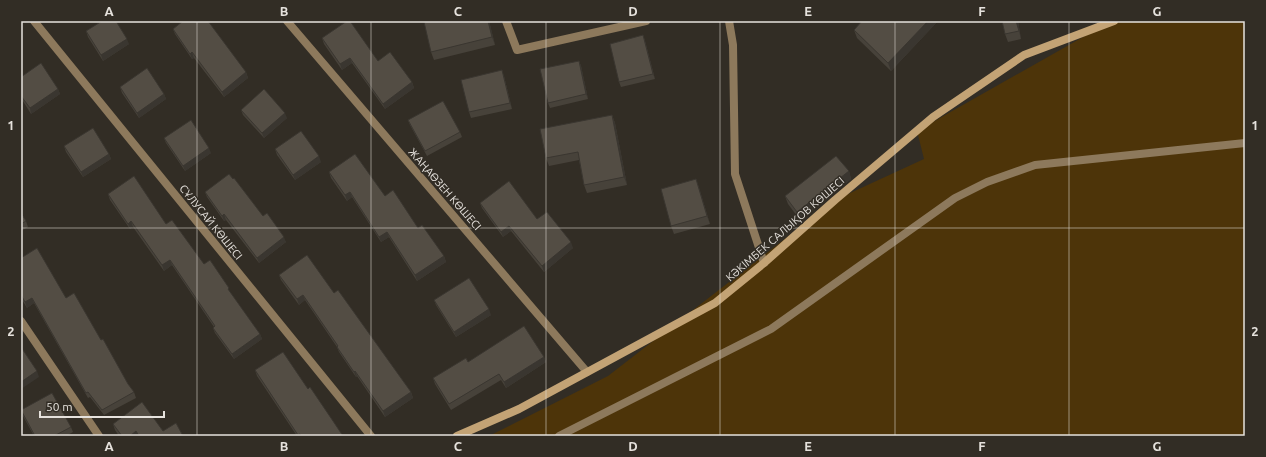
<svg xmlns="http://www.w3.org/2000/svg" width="1266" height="457" viewBox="0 0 1266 457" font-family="Ubuntu,sans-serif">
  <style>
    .green { fill: #4d3409 }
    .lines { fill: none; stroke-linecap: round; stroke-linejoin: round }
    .street { stroke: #8d795c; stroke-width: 8 }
    .secondary { stroke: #c3a375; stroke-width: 8 }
    .wall { fill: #47423a }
    .shaded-wall { fill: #3a3630 }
    .building { fill: #534d44; stroke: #3a3630 }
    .grid { fill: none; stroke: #e6e2dd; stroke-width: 1; stroke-opacity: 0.55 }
    .labels { text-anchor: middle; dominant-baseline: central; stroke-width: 3; stroke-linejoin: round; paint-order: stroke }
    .street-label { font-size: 11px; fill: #e6e2dd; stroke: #322d25 }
    .neatline { fill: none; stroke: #e6e2dd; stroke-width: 1.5 }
    .grid-label { font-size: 13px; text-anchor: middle; font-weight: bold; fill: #e6e2dd }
  </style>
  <rect width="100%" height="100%" fill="#322d25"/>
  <path class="green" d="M 1116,21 L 1245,21 L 1245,436 L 489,436 L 608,376 L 835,200 L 924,159 L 917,131 L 1106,24 Z"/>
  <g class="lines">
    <path class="street" d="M 34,21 L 371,436
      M 287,21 L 587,372
      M 506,21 L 517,50 L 646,21
      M 729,21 L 733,45 L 735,174 L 764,263
      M 21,321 L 99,436
      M 559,436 L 771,329 L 955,198 L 987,182 L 1035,165 L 1245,143"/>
    <path class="secondary" d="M 457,436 L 519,409 L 715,303 L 764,263 L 835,200 L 933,117 L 1024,55 L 1114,21"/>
  </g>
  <path class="wall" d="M 489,21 L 495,45 L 434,60 L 431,52 Z
    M 862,21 L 938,21 L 891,71 L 857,38 L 854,30 Z
    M 1002,21 L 1018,21 L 1021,39 L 1008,42 L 1005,34 Z
    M 173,29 L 246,72 L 248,78 L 224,97 L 194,58 L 192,59 L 175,34 Z
    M 86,31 L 129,44 L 103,61 L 88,37 Z
    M 643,35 L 645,41 L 655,79 L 621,87 L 619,82 Z
    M 322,38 L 378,61 L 412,82 L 414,88 L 385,109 L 352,63 L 342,70 L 324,44 Z
    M 579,61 L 581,66 L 588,99 L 550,108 L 548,103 Z
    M 504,76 L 512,109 L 471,118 L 469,112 Z
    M 21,77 L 58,89 L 60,94 L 31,114 L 21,98 Z
    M 120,87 L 164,94 L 166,99 L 139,118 L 122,93 Z
    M 241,110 L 287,118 L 264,138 L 243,115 Z
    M 612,115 L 615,123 L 627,185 L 587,193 L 584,185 L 579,160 L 549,166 L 546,158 Z
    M 408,120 L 460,132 L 462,137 L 427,156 L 410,125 Z
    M 164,138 L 211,153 L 185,171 L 166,143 Z
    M 64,146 L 109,154 L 111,159 L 83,177 L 66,152 Z
    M 275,149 L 321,162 L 295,180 L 277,155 Z
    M 849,171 L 851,179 L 800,220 L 788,204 L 785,196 Z
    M 329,172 L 385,196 L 418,228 L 444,256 L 446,262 L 417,281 L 389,237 L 381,242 L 352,197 L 347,201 L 331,178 Z
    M 696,179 L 710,224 L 674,234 L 671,226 Z
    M 205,192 L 263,216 L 286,242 L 259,263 L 226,220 L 224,221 L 207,197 Z
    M 108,194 L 166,224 L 231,294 L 260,334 L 262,339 L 234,359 L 215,333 L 213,328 L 214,327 L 172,265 L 164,271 L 133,227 L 130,229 L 110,200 Z
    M 480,203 L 537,219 L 573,248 L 544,272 L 511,231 L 503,237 L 482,208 Z
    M 21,213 L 26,221 L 28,227 L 21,231 Z
    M 21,258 L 66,298 L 101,340 L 128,384 L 134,392 L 136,398 L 104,415 L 90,397 L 88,398 L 34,303 L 27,308 L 21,298 Z
    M 279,275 L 334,293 L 411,392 L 413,398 L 385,417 L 357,376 L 356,377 L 339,352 L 337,347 L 305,300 L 299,305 L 281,280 Z
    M 434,300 L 491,315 L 456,337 L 436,305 Z
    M 544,357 L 546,362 L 506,388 L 501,380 L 451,410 L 435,384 L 433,378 L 468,362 Z
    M 255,370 L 308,389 L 343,436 L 297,436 L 257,376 Z
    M 21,411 L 71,427 L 73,432 L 66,436 L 34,436 L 23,416 Z
    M 113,424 L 163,431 L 183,436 L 119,436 L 115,430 Z"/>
  <path class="shaded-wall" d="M 488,21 L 489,21 L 495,45 L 492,37 Z
    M 928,21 L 938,21 L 891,71 L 888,63 Z
    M 1016,21 L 1018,21 L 1021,39 L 1019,31 Z
    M 643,35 L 645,41 L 655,79 L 653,74 Z
    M 127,39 L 129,44 L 103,61 L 101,55 Z
    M 192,52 L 194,58 L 192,59 L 190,54 Z
    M 350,58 L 352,63 L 342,70 L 340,64 Z
    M 579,61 L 581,66 L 588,99 L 586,94 Z
    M 502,70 L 504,76 L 512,109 L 510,103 Z
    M 246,72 L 248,78 L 224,97 L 222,92 Z
    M 412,82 L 414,88 L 385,109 L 383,104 Z
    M 58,89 L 60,94 L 31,114 L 30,108 Z
    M 164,94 L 166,99 L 139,118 L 137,113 Z
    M 285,113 L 287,118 L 264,138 L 262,133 Z
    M 612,115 L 615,123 L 627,185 L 624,177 Z
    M 209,148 L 211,153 L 185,171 L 183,166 Z
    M 109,154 L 111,159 L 83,177 L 81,172 Z
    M 319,156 L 321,162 L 295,180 L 293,175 Z
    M 849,171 L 851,179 L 800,220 L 797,212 Z
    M 696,179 L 699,187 L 710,224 L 707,216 Z
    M 350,192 L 352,197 L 347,201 L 345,195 Z
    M 224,214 L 226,220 L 224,221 L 222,216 Z
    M 131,221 L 133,227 L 130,229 L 128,224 Z
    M 509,226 L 511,231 L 503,237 L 501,232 Z
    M 387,232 L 389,237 L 381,242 L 379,237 Z
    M 284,237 L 286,242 L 259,263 L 257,258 Z
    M 571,242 L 573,248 L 544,272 L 542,266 Z
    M 444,256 L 446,262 L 417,281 L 415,275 Z
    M 170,260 L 172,265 L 164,271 L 162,265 Z
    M 303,295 L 305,300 L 299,305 L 297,299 Z
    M 32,298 L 34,303 L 27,308 L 25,302 Z
    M 489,309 L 491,315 L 456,337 L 454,332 Z
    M 260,334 L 262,339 L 234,359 L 232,354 Z
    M 544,357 L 546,362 L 506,388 L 504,382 Z
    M 37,371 L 39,377 L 21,389 L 21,382 Z
    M 355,371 L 357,376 L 356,377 L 354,372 Z
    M 411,392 L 413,398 L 385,417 L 383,411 Z
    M 136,431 L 138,436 L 130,436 Z"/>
  <path class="building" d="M 102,21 L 116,21 L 127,39 L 101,55 L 86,31 Z
    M 183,21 L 208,21 L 246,72 L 222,92 L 192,52 L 190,54 L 173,29 Z
    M 347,21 L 350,21 L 378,61 L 390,52 L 412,82 L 383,104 L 350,58 L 340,64 L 322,38 Z
    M 428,21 L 488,21 L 492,37 L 431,52 L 424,22 Z
    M 862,21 L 928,21 L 888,63 L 854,30 Z
    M 1002,21 L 1016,21 L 1019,31 L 1005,34 Z
    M 643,35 L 653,74 L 619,82 L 610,44 Z
    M 579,61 L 586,94 L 548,103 L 540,69 Z
    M 41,63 L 58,89 L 30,108 L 21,96 L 21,77 Z
    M 147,68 L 164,94 L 137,113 L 120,87 Z
    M 502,70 L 510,103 L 469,112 L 461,80 Z
    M 264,89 L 285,113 L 262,133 L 241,110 Z
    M 443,101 L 460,132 L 425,151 L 408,120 Z
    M 612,115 L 624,177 L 584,185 L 578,152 L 546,158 L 540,129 Z
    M 191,120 L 209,148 L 183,166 L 164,138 Z
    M 93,128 L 109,154 L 81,172 L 64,146 Z
    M 301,131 L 319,156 L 293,175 L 275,149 Z
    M 355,154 L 385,196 L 393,190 L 418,228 L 422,225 L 444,256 L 415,275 L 387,232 L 379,237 L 350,192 L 345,195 L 329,172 Z
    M 836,156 L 849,171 L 797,212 L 785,196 Z
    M 229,174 L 233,179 L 234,178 L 263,216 L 267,213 L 284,237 L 257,258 L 224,214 L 222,216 L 205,192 Z
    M 134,176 L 166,224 L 172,220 L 204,264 L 210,260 L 229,288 L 228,289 L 260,334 L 232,354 L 213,328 L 215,326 L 170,260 L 162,265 L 131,221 L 128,224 L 108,194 Z
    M 696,179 L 707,216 L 671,226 L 661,189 Z
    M 509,181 L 537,219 L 547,212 L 571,242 L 542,266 L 509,226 L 501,232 L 480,203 Z
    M 21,213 L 26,221 L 21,224 Z
    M 37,248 L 66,298 L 74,293 L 101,340 L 103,339 L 128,384 L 134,392 L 102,410 L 88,392 L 86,393 L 32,298 L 25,302 L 21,295 L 21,258 Z
    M 307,255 L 334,293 L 338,290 L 411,392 L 383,411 L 355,371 L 354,372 L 337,347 L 338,346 L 303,295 L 297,299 L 279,275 Z
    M 469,278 L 489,309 L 454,332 L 434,300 Z
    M 524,326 L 544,357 L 504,382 L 499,374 L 449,404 L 433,378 L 466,358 L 468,362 Z
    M 21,347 L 37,371 L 21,382 Z
    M 283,352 L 308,389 L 310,387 L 333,421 L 343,436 L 301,436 L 300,434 L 298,435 L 255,370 Z
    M 52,393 L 71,427 L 54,436 L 35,436 L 21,410 Z
    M 142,402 L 163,431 L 176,423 L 183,436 L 139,436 L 136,431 L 130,436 L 122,436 L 113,424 Z"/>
  <path class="grid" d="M 197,21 L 197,436M 371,21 L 371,436M 546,21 L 546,436M 720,21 L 720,436M 895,21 L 895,436M 1069,21 L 1069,436M 21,228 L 1245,228"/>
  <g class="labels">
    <g class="street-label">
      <text transform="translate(445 189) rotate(49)">ЖАҢАӨЗЕН КӨШЕСІ</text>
      <text transform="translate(211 222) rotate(51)">СҰЛУСАЙ КӨШЕСІ</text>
      <text transform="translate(785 229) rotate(-41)">КӘКІМБЕК САЛЫҚОВ КӨШЕСІ</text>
    </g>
  </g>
  <rect width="1266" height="457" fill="none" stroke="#322d25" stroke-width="44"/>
  <path d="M40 411v6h124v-6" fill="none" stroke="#e6e2dd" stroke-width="2"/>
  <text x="46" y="411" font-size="12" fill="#e6e2dd" stroke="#322d25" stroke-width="3" paint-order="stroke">50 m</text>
  <rect x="22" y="22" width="1222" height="413" class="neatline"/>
  <g class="grid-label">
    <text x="109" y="16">A</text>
    <text x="284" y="16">B</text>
    <text x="458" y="16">C</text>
    <text x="633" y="16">D</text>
    <text x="808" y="16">E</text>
    <text x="982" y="16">F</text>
    <text x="1157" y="16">G</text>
    <text x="11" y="130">1</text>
    <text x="1255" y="130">1</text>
    <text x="11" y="336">2</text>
    <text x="1255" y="336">2</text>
    <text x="109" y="451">A</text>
    <text x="284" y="451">B</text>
    <text x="458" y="451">C</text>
    <text x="633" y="451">D</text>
    <text x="808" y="451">E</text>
    <text x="982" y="451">F</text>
    <text x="1157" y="451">G</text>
  </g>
</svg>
